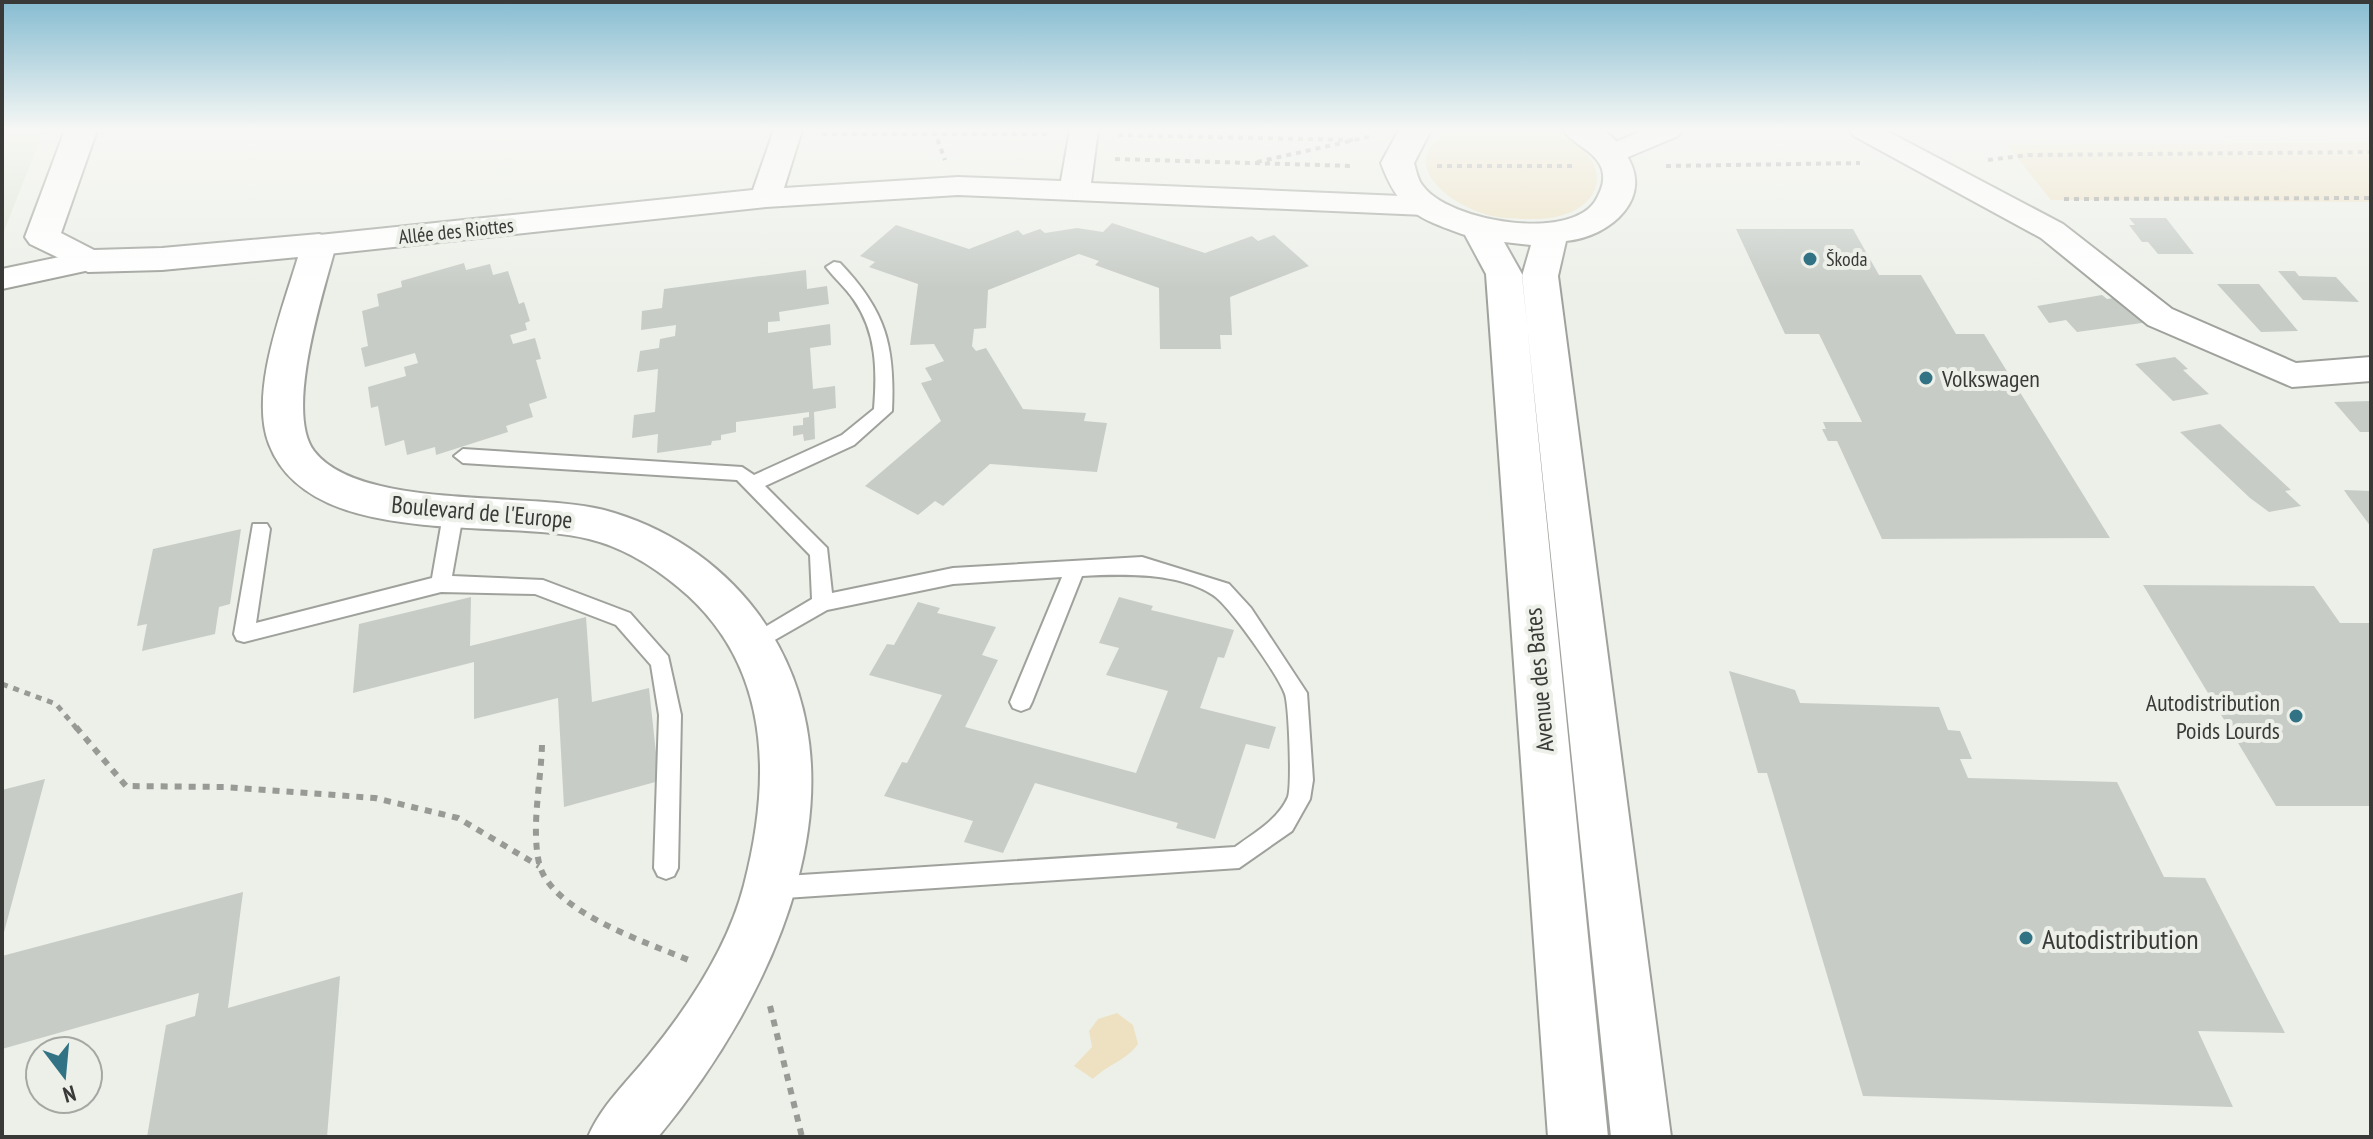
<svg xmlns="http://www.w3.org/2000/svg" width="2373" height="1139" viewBox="0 0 2373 1139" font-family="'PT Sans Narrow',sans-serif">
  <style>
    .built { fill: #dfe5d7 }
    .green { fill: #ede1c2 }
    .building { fill: #c7ccc7 }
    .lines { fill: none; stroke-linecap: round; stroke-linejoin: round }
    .service-casing { stroke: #9fa29c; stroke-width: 4 }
    .minor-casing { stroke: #9fa29c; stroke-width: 4 }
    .tertiary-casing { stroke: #9fa29c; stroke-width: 4 }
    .primary-casing { stroke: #9fa29c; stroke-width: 4 }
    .path-far2 { stroke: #989a95; stroke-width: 4; stroke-dasharray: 5 5; stroke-linecap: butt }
    .path-far1 { stroke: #989a95; stroke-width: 5; stroke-dasharray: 6 6; stroke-linecap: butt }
    .path { stroke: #989a95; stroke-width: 6; stroke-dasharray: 7 7; stroke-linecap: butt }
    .service { fill: #fff; fill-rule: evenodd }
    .minor { fill: #fff; fill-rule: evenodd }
    .tertiary { fill: #fff; fill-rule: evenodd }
    .primary { fill: #fff; fill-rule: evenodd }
    .poi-dot { fill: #317385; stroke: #edf0e9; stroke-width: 3 }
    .labels { text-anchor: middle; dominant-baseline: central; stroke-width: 8; stroke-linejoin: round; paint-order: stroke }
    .far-street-label { font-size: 20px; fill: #393a37; stroke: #edf0e9 }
    .far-poi-label { font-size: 20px; fill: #393a37; stroke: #edf0e9; text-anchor: start }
    .poi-label { font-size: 24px; fill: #393a37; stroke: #edf0e9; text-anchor: start }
    .street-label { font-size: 24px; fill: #393a37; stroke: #edf0e9 }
    .near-poi-label { font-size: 28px; fill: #393a37; stroke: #edf0e9; text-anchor: start }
  </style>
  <rect width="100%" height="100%" fill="#edf0e9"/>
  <path class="built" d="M 2,130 L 44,130 L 2,236 Z"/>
  <path class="green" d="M 1455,130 C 1481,130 1530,123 1552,132 C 1621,157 1606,218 1536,219 C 1518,219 1499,219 1482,213 C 1441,200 1394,156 1455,130 Z
    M 2371,142 L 2371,202 L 2051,200 L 2007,145 Z
    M 1117,1013 L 1133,1025 L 1138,1044 C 1126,1061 1108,1064 1093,1079 L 1074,1066 L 1092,1047 L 1089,1031 L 1098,1019 Z"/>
  <path class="building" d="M 2129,218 L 2166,218 L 2194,254 L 2158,254 L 2148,242 L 2142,242 L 2129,225 L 2135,225 Z
    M 1112,223 L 1205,253 L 1252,236 L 1258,241 L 1274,235 L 1309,266 L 1230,297 L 1232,335 L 1220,335 L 1221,349 L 1160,349 L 1159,288 L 1095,265 L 1099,261 L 1079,254 L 988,290 L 986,328 L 974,329 L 972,346 L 976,351 L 986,348 L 1023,409 L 1086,413 L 1084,421 L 1107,423 L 1097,472 L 990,464 L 943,506 L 935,501 L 918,515 L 865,486 L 941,421 L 921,383 L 932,380 L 925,368 L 944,361 L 934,344 L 910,345 L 918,284 L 869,267 L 875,262 L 860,256 L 896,225 L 969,249 L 1018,230 L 1023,235 L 1040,229 L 1045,233 L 1077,228 L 1103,232 Z
    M 1736,229 L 1853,229 L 1879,275 L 1921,275 L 1956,334 L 1984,334 L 2110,538 L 1882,539 L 1837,441 L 1828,441 L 1822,429 L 1826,429 L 1823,422 L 1862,422 L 1819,334 L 1785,334 Z
    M 464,263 L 466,270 L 490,264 L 493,275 L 508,271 L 519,304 L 524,302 L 530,321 L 525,323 L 527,330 L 510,335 L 513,344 L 535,338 L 541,359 L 536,360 L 547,398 L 529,404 L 533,417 L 506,426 L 508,432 L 436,455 L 435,447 L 407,455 L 404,440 L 385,446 L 378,406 L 371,408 L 368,387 L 406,376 L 404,367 L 418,363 L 415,353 L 365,367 L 361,348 L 368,346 L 362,311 L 379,306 L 377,294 L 402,287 L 401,281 Z
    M 806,270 L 807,289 L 827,286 L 829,304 L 779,312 L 780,321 L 768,322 L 768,333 L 830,324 L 831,345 L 810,348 L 813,389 L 835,386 L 836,408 L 814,412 L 815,439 L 804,441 L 803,434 L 793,436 L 793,426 L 803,425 L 803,418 L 809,417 L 809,412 L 736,422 L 736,432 L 721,435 L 721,440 L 712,441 L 711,445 L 657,453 L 658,434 L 632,438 L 634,415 L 655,412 L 658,369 L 637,372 L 640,351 L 659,348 L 660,339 L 675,336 L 676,325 L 641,330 L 642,311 L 662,308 L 664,289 Z
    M 2278,271 L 2295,271 L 2299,276 L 2336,277 L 2359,302 L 2303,300 Z
    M 2217,284 L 2259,284 L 2298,331 L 2261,332 Z
    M 2102,295 L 2107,299 L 2121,297 L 2149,322 L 2077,332 L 2066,320 L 2049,323 L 2037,306 Z
    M 2175,357 L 2188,369 L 2183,370 L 2209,394 L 2173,401 L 2135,364 Z
    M 2371,401 L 2371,432 L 2360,432 L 2334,402 Z
    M 2220,424 L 2291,490 L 2285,491 L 2301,506 L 2269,512 L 2250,498 L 2180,432 Z
    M 2344,490 L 2371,491 L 2371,527 L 2348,496 Z
    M 241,529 L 230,604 L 219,607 L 215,634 L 142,651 L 147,624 L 137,626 L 153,549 Z
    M 2143,585 L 2314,586 L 2340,623 L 2369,623 L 2371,806 L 2276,806 Z
    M 471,597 L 470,646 L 586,617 L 592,702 L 649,688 L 659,781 L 564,807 L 558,698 L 474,719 L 474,662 L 353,693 L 359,624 Z
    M 1119,597 L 1153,606 L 1151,610 L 1234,630 L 1224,658 L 1218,657 L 1200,708 L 1276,727 L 1269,749 L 1246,744 L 1215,839 L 1176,828 L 1178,823 L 1035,783 L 1003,853 L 964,842 L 973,821 L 884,796 L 902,762 L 907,763 L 942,695 L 869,675 L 887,644 L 894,645 L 918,602 L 940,608 L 937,613 L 996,627 L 982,655 L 998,660 L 965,727 L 1136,773 L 1168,691 L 1106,675 L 1119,648 L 1099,643 Z
    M 1729,671 L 1795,690 L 1800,703 L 1939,707 L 1948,730 L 1960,731 L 1972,759 L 1960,759 L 1968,778 L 2117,782 L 2164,877 L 2205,878 L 2285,1033 L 2198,1031 L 2233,1107 L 1863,1096 L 1767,773 L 1758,773 Z
    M 45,779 L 3,936 L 2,936 L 2,790 Z
    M 243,892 L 228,1008 L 340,976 L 327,1137 L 147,1137 L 166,1025 L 195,1016 L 199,993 L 2,1049 L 2,956 Z"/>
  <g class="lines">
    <g class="service-casing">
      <path id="service" d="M 834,262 L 840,263 C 886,311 895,346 892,411 L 854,445 L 765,486 L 827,548 L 832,593 L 953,568 L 1142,557 L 1229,584 L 1251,608 L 1307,693 L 1313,780 L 1310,799 L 1292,831 L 1239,868 L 770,899 L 761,896 L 758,888 L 761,880 L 770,877 L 1235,847 C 1254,833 1278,820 1288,797 C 1292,785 1289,706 1285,694 C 1278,675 1229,605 1213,595 C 1177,572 1123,574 1082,576 L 1032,702 L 1029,708 L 1021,711 L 1013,708 L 1010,702 L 1062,577 L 953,584 L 827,610 L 757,650 L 750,648 L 747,642 L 750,636 L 812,599 L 810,555 L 737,480 L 463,463 L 454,456 L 463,449 L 742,467 L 754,475 L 842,435 L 874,409 C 877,371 877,333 854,300 C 846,288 835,279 826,267 Z
        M 454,502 L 464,509 L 452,576 L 543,580 L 630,613 L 668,656 L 681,715 L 678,868 L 674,876 L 666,879 L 658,876 L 654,868 L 659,715 L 651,665 L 616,625 L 535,594 L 441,592 L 244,642 L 237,640 L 234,634 L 253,524 L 267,524 L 270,529 L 256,623 L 432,578 L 444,509 Z"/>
    </g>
    <g class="minor-casing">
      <path id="minor" d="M 774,130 L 802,130 L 784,188 L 958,177 L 1061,181 L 1070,130 L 1098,130 L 1091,183 L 1425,197 L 1436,200 L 1440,206 L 1436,212 L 1425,215 L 958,195 L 766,207 L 319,255 L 308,252 L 303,245 L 308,238 L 319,235 L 753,190 Z
        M 1644,130 L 1682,130 L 1678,136 L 1621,160 L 1601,160 L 1596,154 L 1601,148 Z
        M 1850,130 L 1885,130 L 2063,224 L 2172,309 L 2296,363 L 2371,357 L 2371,381 L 2292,387 L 2148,325 L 2041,238 L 1854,136 Z
        M 88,251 L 99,254 L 104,261 L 99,268 L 2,289 L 2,269 Z"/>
    </g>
    <g class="tertiary-casing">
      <path id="tertiary" d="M 65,130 L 97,130 L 61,233 L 94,250 L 162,248 L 319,234 L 331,238 L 336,245 C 324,290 284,412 314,451 C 360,511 531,491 604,510 C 664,526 718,561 756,611 C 880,776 773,999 658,1137 L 588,1137 C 601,1106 627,1082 648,1056 C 689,1006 728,947 744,885 C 772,777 771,663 678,587 C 653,566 622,547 589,539 C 500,517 310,551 269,444 C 249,392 283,308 298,257 L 162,270 L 88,272 L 30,244 L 25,237 Z"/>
    </g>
    <g class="primary-casing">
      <path id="primary" d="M 1399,130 L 1431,130 L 1414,163 C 1416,170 1418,181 1423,186 C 1449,222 1575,243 1597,198 C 1602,188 1605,180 1602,169 C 1595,150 1573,145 1563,130 C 1574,130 1591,127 1601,130 C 1610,133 1619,144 1624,152 C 1657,196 1611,237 1566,241 L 1558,276 L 1671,1137 L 1611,1137 L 1522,276 L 1531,245 L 1504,242 L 1522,274 L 1608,1137 L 1548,1137 L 1486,274 L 1465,235 C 1418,218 1399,212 1381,163 Z"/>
    </g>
    <path class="path-far2" d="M 934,130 L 945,160
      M 822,134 L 1052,134
      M 1118,135 L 1353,140
      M 1115,159 L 1354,166
      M 1988,160 L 2028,155 L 2371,152
      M 1257,162 L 1372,136
      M 1437,166 L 1575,166
      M 1666,166 L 1860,163
      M 2064,199 L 2371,198"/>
    <path class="path-far1" d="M 2,684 L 56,704 L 77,729"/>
    <path class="path" d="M 76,727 L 126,786 L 225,787 L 375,798 L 458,818 L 539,866
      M 542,745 C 541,782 531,826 539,863 C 550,912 649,943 691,961
      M 770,1006 L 802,1137"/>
    <use href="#service" class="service"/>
    <use href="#minor" class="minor"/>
    <use href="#tertiary" class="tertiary"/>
    <use href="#primary" class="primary"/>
  </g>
  <linearGradient id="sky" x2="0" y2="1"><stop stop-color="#86bcd1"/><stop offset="0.45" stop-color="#f7f8f5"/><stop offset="1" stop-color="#f7f8f5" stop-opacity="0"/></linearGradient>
  <rect width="2373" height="289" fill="url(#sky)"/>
  <g class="poi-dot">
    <circle cx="1810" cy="259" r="8"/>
    <circle cx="1926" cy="378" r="8"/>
    <circle cx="2296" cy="716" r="8"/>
    <circle cx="2026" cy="938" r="8"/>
  </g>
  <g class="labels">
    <g class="far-street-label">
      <text transform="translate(456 231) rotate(-6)">Allée des Riottes</text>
    </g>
    <g class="far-poi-label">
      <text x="1826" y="259">Škoda</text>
    </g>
    <g class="poi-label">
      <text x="1942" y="378">Volkswagen</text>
      <text x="2280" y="702" text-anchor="end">Autodistribution<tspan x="2280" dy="28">Poids Lourds</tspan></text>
    </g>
    <g class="street-label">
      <text transform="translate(482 512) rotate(5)">Boulevard de l'Europe</text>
      <text transform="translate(1539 680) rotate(-95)">Avenue des Bates</text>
    </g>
    <g class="near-poi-label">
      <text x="2042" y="938">Autodistribution</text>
    </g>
  </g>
  <rect width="2373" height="1139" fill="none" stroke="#393a37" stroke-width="8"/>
  <g transform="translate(64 1075) rotate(164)"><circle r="38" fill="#edf0e9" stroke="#a5a7a2" stroke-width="2"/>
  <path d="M0-6L14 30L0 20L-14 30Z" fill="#317385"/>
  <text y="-12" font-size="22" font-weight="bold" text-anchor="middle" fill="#393a37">N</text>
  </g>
</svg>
